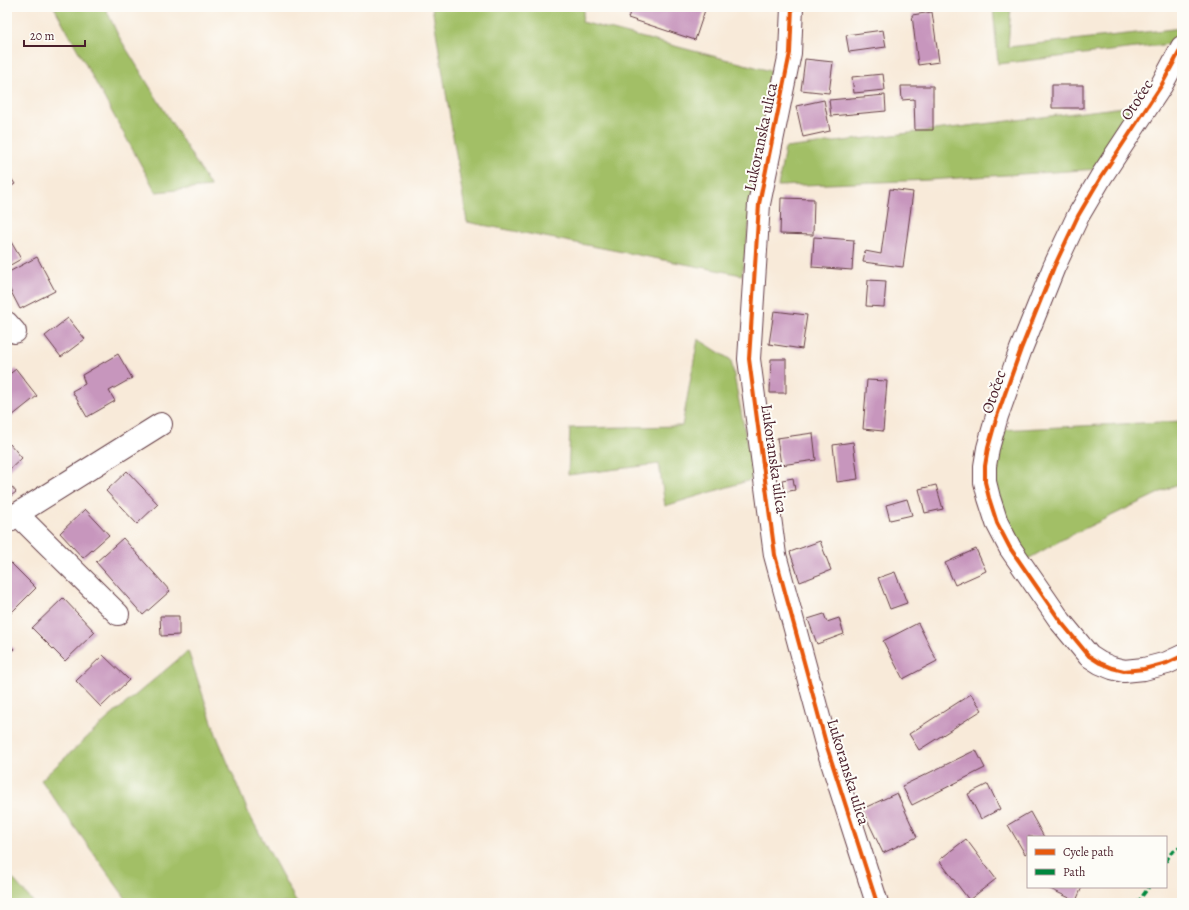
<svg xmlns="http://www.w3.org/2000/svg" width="1189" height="910" viewBox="0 0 1189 910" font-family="Alegreya,serif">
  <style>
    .green { fill: #a2bf66; stroke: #766f48 }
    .building { fill: #c796bd }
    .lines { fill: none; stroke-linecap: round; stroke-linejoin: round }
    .minor-casing { stroke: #643d45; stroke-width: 24 }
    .minor { stroke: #fff; stroke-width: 22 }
    .quiet { stroke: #00873e; stroke-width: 3; stroke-dasharray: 6 3; stroke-linecap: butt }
    .cycleway-casing { stroke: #fdfcf7; stroke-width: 6 }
    .cycleway { stroke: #e8590c; stroke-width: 4 }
    .labels { text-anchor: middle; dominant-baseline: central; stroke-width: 4; stroke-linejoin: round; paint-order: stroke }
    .street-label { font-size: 16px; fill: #4a1f2b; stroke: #fdfcf7 }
  </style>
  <rect width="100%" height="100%" fill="#fdfcf7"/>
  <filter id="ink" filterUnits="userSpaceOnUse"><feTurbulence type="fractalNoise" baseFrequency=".025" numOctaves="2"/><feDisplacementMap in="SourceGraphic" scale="8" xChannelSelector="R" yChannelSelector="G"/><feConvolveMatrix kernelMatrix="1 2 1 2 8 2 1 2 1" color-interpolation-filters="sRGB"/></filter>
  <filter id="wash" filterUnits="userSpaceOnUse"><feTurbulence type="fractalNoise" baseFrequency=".012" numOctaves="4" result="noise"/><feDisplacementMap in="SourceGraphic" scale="16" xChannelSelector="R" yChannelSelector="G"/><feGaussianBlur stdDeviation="0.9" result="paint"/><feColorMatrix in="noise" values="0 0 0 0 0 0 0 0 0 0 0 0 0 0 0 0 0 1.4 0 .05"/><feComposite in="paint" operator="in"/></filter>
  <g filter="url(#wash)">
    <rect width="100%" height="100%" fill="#f8ead9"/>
    <path class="green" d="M 54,7 L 105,7 L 118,35 L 211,187 L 156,192 Z
      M 432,7 L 584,7 L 582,22 L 771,71 L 742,275 L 467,222 Z
      M 993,7 L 1011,7 L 1008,47 L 1182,28 L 1182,37 L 1179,43 L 998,64 Z
      M 1141,105 L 1099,169 L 929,180 L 778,186 L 785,148 Z
      M 698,339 L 731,360 L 754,479 L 665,506 L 659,464 L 568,475 L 570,428 L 682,426 Z
      M 1182,421 L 1182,482 L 1065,538 L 1026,560 L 992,487 L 999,430 Z
      M 188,651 L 216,734 L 249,814 L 297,903 L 129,903 L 41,780 L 106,720 Z
      M 7,872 L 34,903 L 7,903 Z"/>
    <g id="blocks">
      <path class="building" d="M 632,7 L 668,7 L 677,10 L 678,7 L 706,7 L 695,40 L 628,18 Z
        M 932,12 L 939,62 L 918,65 L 912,15 Z
        M 883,30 L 886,47 L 849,52 L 846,35 Z
        M 805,59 L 833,62 L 829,93 L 801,90 Z
        M 883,74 L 885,90 L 854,93 L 852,77 Z
        M 1052,85 L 1083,85 L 1083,108 L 1052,108 Z
        M 901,86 L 933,86 L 933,130 L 915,130 L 914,99 L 902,100 Z
        M 885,95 L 886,111 L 831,116 L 829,100 Z
        M 824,100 L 830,131 L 803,137 L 796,106 Z
        M 7,172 L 15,184 L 7,189 Z
        M 890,189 L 913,192 L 903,267 L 863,262 L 865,251 L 881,254 Z
        M 781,198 L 814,199 L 813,235 L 780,234 Z
        M 7,235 L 21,259 L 7,267 Z
        M 814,237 L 854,240 L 852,270 L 812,267 Z
        M 37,257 L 55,291 L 20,309 L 7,284 L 7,273 Z
        M 868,280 L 886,281 L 884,307 L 866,306 Z
        M 774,311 L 807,315 L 802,349 L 769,344 Z
        M 68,318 L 85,339 L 61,357 L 45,336 Z
        M 118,354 L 132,378 L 109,391 L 115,401 L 87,417 L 72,391 L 85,384 L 82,375 Z
        M 771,359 L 786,359 L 786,393 L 770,393 Z
        M 16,369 L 37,396 L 7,420 L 7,376 Z
        M 867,380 L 887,381 L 883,431 L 863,429 Z
        M 813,433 L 816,460 L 781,465 L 777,438 Z
        M 853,442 L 858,479 L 837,482 L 833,445 Z
        M 10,444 L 22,458 L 7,472 L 7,447 Z
        M 127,471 L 158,504 L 137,524 L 106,491 Z
        M 793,478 L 795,490 L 784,492 L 782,480 Z
        M 7,481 L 16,492 L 7,499 Z
        M 936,485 L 943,509 L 925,513 L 919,489 Z
        M 907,499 L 912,515 L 890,520 L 886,505 Z
        M 85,509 L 109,535 L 83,558 L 60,533 Z
        M 123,538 L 170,591 L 143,615 L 96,562 Z
        M 820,541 L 831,570 L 800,582 L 790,552 Z
        M 976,549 L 986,571 L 955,585 L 945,563 Z
        M 7,559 L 36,588 L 8,616 L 7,615 Z
        M 895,572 L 907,603 L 890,609 L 878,578 Z
        M 63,598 L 95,632 L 65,661 L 32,628 Z
        M 824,614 L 827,622 L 839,618 L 844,634 L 817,644 L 808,619 Z
        M 160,616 L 179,616 L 179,635 L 161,636 Z
        M 918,623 L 937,661 L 903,679 L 883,641 Z
        M 7,642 L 14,649 L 7,656 Z
        M 103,655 L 129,680 L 101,707 L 76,681 Z
        M 971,694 L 982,710 L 919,750 L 909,734 Z
        M 976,750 L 985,768 L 912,805 L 902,786 Z
        M 988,784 L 1000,809 L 981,819 L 968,794 Z
        M 897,793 L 917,837 L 883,853 L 862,809 Z
        M 1030,812 L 1044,837 L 1028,837 L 1028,852 L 1025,854 L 1008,825 Z
        M 966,839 L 996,879 L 969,900 L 939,860 Z
        M 1046,887 L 1082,887 L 1076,901 Z"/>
    </g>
  </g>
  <g filter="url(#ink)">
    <use href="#blocks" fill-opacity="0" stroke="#643d45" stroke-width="1"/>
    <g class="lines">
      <g class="minor-casing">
        <path id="minor" d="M 792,7 L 790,53 L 759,204 L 749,359 L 775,555 L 827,747 L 877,903
          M 1182,47 L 1161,86 L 1101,177 L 1078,216 L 1054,267 L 1021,349 L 997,416 L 988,448 L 985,466 L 985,482 L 989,498 L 997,523 L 1010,548 L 1061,622 L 1089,656 L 1100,663 L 1112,668 L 1124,671 L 1144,669 L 1167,663 L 1182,656
          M 7,323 L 15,332
          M 17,514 L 118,614
          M 7,522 L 17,514 L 161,424"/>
      </g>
      <use href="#minor" class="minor"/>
      <path class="quiet" d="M 1166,862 L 1171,853 L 1182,846
        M 1137,903 L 1149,887"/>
      <g class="cycleway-casing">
        <path id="cycleway" d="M 792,7 L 790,53 L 759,204 L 749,359 L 775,555 L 827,747 L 877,903
          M 1182,47 L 1161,86 L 1101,177 L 1078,216 L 1054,267 L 1021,349 L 997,416 L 988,448 L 985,466 L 985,482 L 989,498 L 997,523 L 1010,548 L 1061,622 L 1089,656 L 1100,663 L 1112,668 L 1124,671 L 1144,669 L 1167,663 L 1182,656"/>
      </g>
      <use href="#cycleway" class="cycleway"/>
    </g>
  </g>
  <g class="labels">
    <g class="street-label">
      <text transform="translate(1137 100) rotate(-57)">Otočec</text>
      <text transform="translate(761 137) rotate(-78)">Lukoranska ulica</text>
      <text transform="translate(994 392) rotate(-71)">Otočec</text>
      <text transform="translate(774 459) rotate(82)">Lukoranska ulica</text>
      <text transform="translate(848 772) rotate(73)">Lukoranska ulica</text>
    </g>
  </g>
  <rect width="1189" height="910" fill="none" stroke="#fdfcf7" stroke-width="24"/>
  <rect x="1027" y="836" width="140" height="52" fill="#fdfcf7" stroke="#b5a4a5"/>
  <rect x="1035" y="849" width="20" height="6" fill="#e8590c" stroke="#b5a4a5"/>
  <text x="1063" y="856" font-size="12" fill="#4a1f2b">Cycle path</text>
  <rect x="1035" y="869" width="20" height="6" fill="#00873e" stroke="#b5a4a5"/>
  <text x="1063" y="876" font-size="12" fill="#4a1f2b">Path</text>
  <path d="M24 40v6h61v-6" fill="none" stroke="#4a1f2b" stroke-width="2"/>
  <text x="30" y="40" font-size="12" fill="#4a1f2b" stroke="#fdfcf7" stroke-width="3" paint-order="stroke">20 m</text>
</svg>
